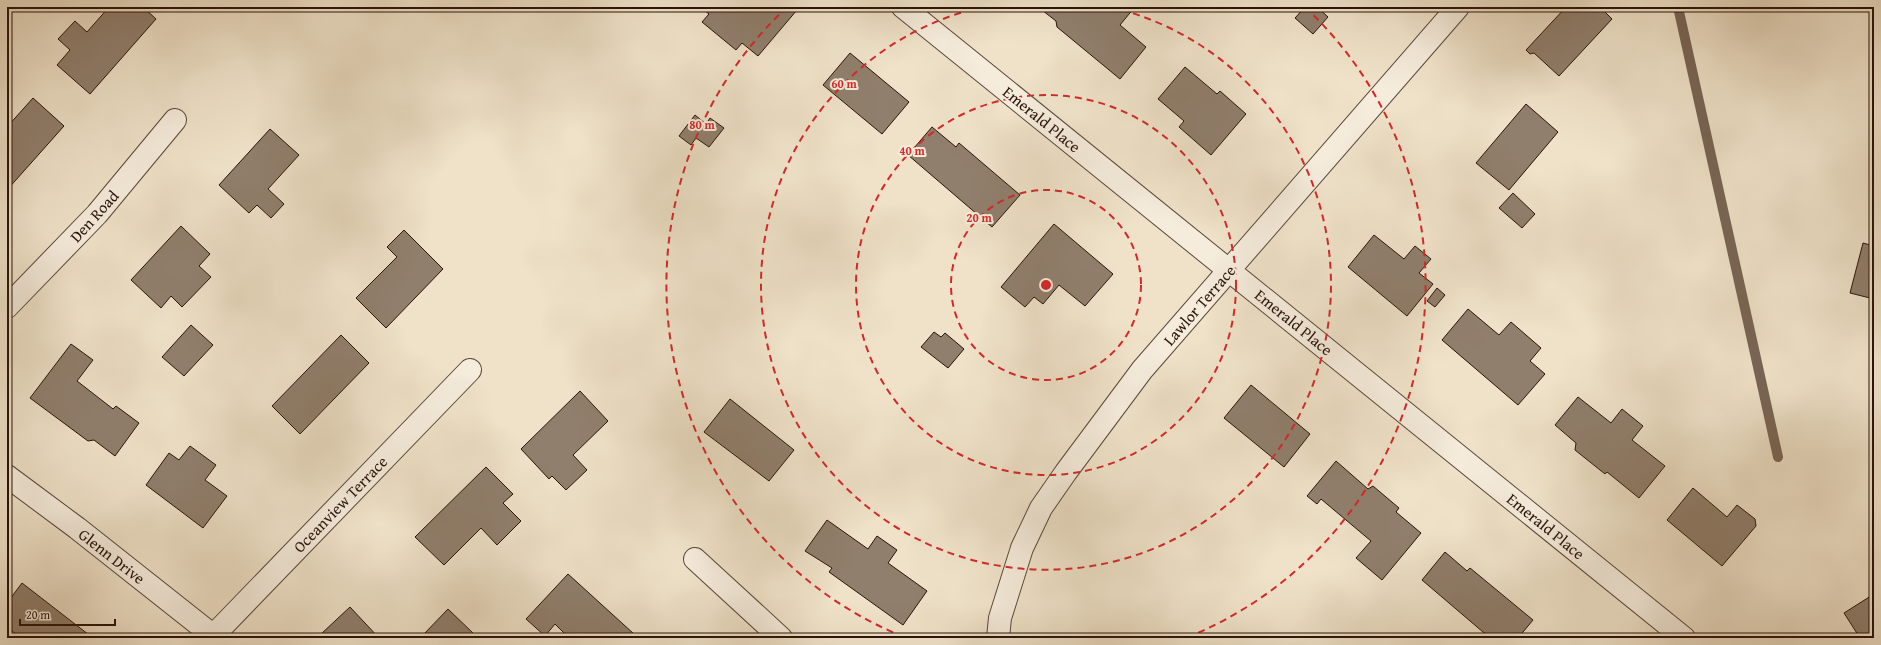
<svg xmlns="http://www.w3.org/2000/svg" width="1881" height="645" viewBox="0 0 1881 645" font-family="'Gentium Book Plus',serif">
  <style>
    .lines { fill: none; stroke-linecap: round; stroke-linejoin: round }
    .stream { stroke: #786556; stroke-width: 10 }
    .building { fill: #907f6d; stroke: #2a130a }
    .minor-casing { stroke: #5b473a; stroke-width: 24 }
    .minor { stroke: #f5ecdc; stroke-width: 22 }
    .ring { fill: none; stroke: #d62828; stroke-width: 2; stroke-dasharray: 7 5 }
    .labels { text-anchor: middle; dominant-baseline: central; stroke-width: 4; stroke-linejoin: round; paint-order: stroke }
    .street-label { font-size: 16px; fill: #2a130a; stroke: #f5ecdc }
    .centre { fill: #d62828; stroke: #f5ecdc; stroke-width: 2 }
    .ring-label { font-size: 12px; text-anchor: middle; font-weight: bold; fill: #d62828; stroke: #f5ecdc; stroke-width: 4; stroke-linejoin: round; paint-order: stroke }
  </style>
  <rect width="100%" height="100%" fill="#efe2c9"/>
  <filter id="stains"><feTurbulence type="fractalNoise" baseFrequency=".005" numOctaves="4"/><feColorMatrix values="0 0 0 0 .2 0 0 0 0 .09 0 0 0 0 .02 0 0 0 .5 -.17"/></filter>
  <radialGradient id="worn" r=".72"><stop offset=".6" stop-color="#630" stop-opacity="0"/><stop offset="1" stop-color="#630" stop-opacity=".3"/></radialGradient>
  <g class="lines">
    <path class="stream" d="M 1678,7 L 1778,457"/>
  </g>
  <path class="building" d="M 109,7 L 143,7 L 156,19 L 90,94 L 57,65 L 70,50 L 58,39 L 75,21 L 87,32 Z
    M 700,7 L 793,7 L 797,10 L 758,56 L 742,43 L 736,50 L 702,22 L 709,14 Z
    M 1038,7 L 1133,7 L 1134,8 L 1120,25 L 1146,47 L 1120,79 L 1057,27 L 1056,21 Z
    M 1305,7 L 1317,7 L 1328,17 L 1313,34 L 1295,18 Z
    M 1566,7 L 1600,7 L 1612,19 L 1559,76 L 1534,53 L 1530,54 L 1526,50 Z
    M 850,53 L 909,102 L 882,134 L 823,85 Z
    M 1185,67 L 1217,94 L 1220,91 L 1246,114 L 1211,155 L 1179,127 L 1184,121 L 1158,99 Z
    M 33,98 L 64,126 L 7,190 L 7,127 Z
    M 1526,104 L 1558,132 L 1509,190 L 1476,163 Z
    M 695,115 L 706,124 L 710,118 L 724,128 L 709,147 L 696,138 L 691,145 L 679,136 Z
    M 932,127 L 956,147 L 959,143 L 1020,195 L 992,227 L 908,155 Z
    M 270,129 L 299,155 L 268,189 L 284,204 L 271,218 L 257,205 L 249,213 L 219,185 Z
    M 1513,193 L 1535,214 L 1522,228 L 1499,208 Z
    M 1054,224 L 1113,274 L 1085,306 L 1059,285 L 1043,304 L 1034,297 L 1025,307 L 1001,287 Z
    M 181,226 L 210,254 L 199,266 L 211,277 L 182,307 L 171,296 L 161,308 L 131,280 Z
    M 404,230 L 443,269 L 386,328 L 356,298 L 397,257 L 387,247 Z
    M 1374,235 L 1404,259 L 1415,246 L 1431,259 L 1419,273 L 1433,284 L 1407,316 L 1348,267 Z
    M 1863,243 L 1874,246 L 1874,299 L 1850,293 Z
    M 1437,288 L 1445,295 L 1435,307 L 1427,301 Z
    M 1468,309 L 1499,335 L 1511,322 L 1541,348 L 1530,361 L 1545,374 L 1518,405 L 1442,340 Z
    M 191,325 L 213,345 L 184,376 L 162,357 Z
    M 934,332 L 941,337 L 945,333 L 964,349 L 948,368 L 921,347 Z
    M 341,335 L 369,363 L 300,434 L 272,406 Z
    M 71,344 L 93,360 L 77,381 L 113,409 L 116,406 L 139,423 L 115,456 L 94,440 L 88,441 L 30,398 Z
    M 1251,385 L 1310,434 L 1284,467 L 1224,418 Z
    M 580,391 L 608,421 L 573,455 L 587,470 L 566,490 L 552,476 L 549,479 L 521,449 Z
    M 1578,397 L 1611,423 L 1622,409 L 1643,426 L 1632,440 L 1665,466 L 1639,498 L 1607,472 L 1605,474 L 1575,450 L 1576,443 L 1555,425 Z
    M 730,399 L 794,450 L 769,481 L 704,432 Z
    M 190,446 L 216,465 L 205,480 L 227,496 L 203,528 L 146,485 L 169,453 L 179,460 Z
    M 1336,461 L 1368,489 L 1373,486 L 1399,508 L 1396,512 L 1421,533 L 1382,580 L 1356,558 L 1371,541 L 1321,499 L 1317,504 L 1307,496 Z
    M 486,467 L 513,494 L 503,503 L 521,521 L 497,545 L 481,528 L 444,565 L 415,537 Z
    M 1693,488 L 1727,517 L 1737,505 L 1755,519 L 1756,526 L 1722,566 L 1667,520 Z
    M 827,520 L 868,549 L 877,536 L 897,550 L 888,563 L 927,591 L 903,625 L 829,572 L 832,568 L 805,551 Z
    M 1445,552 L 1467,571 L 1470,568 L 1533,620 L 1518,638 L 1490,638 L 1422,580 Z
    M 568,574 L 634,634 L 630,638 L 569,638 L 555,624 L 545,636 L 526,619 Z
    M 22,583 L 93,638 L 21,638 L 7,627 L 7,603 Z
    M 1874,594 L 1874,638 L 1860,638 L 1844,613 Z
    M 350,607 L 379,638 L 325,638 L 321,634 Z
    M 448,609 L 474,634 L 470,638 L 425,638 L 423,635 Z"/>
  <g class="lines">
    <g class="minor-casing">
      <path id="minor" d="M 903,7 L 1684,638
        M 7,307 L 97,214 L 175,120
        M 7,476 L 77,528 L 216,638
        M 695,559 L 781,638
        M 211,638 L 470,370
        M 998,638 L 1000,618 L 1022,548 L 1041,508 L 1066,472 L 1142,370 L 1458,7"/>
    </g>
    <use href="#minor" class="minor"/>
  </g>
  <g class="ring">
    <circle cx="1046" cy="285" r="95"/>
    <circle cx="1046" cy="285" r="190"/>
    <path d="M1110 7A285 285 0 1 1 982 7"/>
    <path d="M904 637A380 380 0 0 1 787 7M1305 7A380 380 0 0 1 1188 637"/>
  </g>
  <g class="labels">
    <g class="street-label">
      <text transform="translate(1042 119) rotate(39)">Emerald Place</text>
      <text transform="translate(94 216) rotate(-48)">Den Road</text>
      <text transform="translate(1199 305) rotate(-49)">Lawlor Terrace</text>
      <text transform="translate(1294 322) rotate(39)">Emerald Place</text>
      <text transform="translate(340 504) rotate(-46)">Oceanview Terrace</text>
      <text transform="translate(1546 526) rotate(39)">Emerald Place</text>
      <text transform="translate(112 556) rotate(38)">Glenn Drive</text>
    </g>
  </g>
  <circle cx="1046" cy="285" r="6" class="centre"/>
  <g class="ring-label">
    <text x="844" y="88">60 m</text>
    <text x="702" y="129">80 m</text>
    <text x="912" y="155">40 m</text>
    <text x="979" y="222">20 m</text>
  </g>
  <rect width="1881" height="645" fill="none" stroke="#efe2c9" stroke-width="24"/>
  <rect x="8" y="8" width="1865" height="629" fill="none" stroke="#2a130a" stroke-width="2"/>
  <rect x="12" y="12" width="1857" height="621" fill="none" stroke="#2a130a"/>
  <path d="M20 619v6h95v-6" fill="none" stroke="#2a130a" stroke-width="2"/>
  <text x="26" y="619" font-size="12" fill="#2a130a" stroke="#f5ecdc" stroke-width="3" paint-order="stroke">20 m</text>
  <rect width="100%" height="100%" filter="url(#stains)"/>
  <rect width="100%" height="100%" fill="url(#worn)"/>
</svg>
